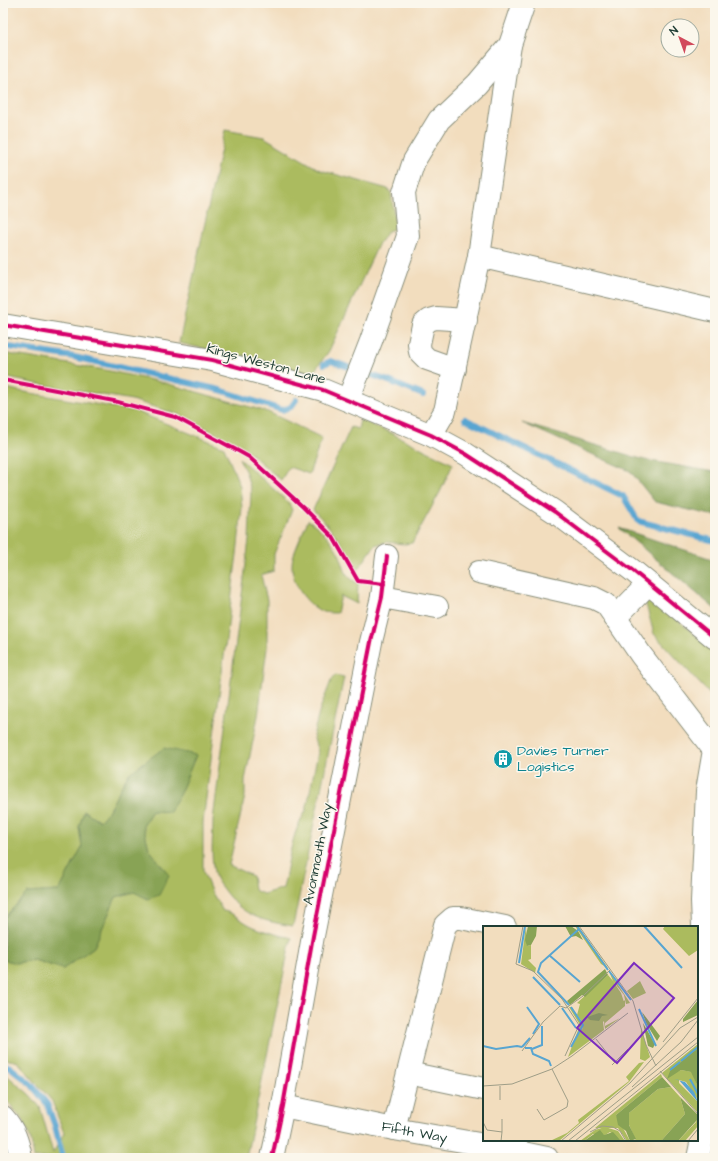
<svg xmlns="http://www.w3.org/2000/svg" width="718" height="1161" viewBox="0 0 718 1161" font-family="'Architects Daughter',sans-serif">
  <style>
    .green { fill: #abbb5e; stroke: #657c49 }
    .forest { fill: #88a355; stroke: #547044 }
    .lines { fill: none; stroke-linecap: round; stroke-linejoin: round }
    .stream { stroke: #58a5d1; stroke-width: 6 }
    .minor-casing { stroke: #888d79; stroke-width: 24 }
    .minor { stroke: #fff; stroke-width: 22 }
    .cycleway-casing { stroke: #fbf7ec; stroke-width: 6 }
    .cycleway { stroke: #d6006c; stroke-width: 4 }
    .labels { text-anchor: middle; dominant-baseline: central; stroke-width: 3; stroke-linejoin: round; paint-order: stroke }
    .street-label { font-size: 14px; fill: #1f3d34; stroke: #fbf7ec }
    .culture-label { font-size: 14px; fill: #0d838f; stroke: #fbf7ec; text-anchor: start }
    .inset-river { fill: none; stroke: #58a5d1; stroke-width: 2 }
    .inset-road { fill: none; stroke: #9e9d87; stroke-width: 1 }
    .view { fill: #7b2cbf; fill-opacity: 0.15; stroke: #7b2cbf; stroke-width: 2 }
    .inset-edge { fill: none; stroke: #1f3d34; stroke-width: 2 }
  </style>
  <rect width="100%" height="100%" fill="#fbf7ec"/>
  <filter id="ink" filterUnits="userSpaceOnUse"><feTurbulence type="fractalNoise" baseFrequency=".025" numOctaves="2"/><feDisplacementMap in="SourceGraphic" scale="8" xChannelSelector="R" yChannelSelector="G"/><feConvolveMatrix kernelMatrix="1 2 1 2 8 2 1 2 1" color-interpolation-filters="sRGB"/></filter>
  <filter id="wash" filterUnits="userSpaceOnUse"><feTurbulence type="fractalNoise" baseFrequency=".012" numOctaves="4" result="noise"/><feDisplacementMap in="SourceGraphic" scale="16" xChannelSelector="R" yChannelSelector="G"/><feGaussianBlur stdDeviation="0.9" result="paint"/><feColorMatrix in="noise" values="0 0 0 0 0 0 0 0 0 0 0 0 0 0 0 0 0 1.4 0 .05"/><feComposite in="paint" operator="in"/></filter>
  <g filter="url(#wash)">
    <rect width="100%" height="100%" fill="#f2ddbe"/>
    <path class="green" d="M 225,130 L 264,137 L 320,170 L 388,189 L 391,193 L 396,228 L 388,231 L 379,243 L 329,351 L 312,374 L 179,343 Z
      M 3,353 L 105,370 L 165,383 L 268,412 L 322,438 L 309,474 L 289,467 L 281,480 L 244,448 L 180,415 L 132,400 L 38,384 L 3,377 Z
      M 3,387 L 19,391 L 135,411 L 224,447 L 240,486 L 242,508 L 237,554 L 203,822 L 203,871 L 211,891 L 223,911 C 231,911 244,923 254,927 C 266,932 278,935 291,938 L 246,1158 L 34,1158 C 31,1139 29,1127 16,1112 C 12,1107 9,1102 3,1098 L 3,1072 L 30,1095 L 40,1107 L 53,1153 L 64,1133 L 52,1101 L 18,1062 L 3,1058 L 3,959 L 15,963 L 34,960 L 63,969 L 94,947 L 116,897 L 134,892 L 148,898 L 169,875 L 149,849 L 143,825 L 152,811 L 170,811 L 181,791 L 196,755 L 128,774 L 109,810 L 100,821 L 84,811 L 79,827 L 82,847 L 59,891 L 27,893 L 4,918 L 3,929 Z
      M 360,420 L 387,431 L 453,464 L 440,492 L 412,543 L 404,544 L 387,542 L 375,545 L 357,571 C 344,546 333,529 313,510 L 351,427 L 358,429 Z
      M 239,458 L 289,503 L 292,510 L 274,554 L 274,571 L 261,575 L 267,600 L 267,648 L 258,716 L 245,780 L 245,796 L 229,865 L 252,876 L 254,890 L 263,894 L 283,888 C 289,862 291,833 306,811 L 318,752 L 313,736 L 320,709 L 331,681 L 335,675 L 344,677 L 293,926 C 262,921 242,916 223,889 C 220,885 216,880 215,876 C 210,858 213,838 213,820 L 249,540 L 251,491 L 246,473 Z
      M 308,520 C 321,528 333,541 340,556 C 345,568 344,577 358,583 L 357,604 L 341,596 L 337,613 C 331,613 324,613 319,610 C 302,600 288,577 293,557 C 297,545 303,532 308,520 Z
      M 654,599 L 659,604 L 715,652 L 715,700 L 654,634 L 645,601 Z"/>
    <path class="forest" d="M 522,423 L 645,460 L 715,472 L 715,516 L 655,502 L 630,471 Z
      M 619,528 L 715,560 L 715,609 Z
      M 164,748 L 196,755 L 181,791 L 170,812 L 152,811 L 143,825 L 149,849 L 169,875 L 159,895 L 148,899 L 134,892 L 116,897 L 94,947 L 63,969 L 34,960 L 15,963 L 3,959 L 4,918 L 27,893 L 59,891 L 82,847 L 79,827 L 84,811 L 100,821 L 109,810 L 128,774 Z"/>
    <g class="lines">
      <path class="stream" d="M 3,346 L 74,357 L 220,390 L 282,410 L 291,407 L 296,400
        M 324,364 L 331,361 L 386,380 L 423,395
        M 465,419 L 623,496 L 638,521 L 715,541
        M 3,1064 L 10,1067 L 31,1084 L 47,1104 L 55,1126 L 63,1158"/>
    </g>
  </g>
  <g filter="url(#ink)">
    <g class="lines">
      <g class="minor-casing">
        <g id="minor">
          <path d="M 479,256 L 715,311"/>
          <path d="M 3,325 L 212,360 L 323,390 L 431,435 L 466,454 L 555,512 L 632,570 L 715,638"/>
          <path d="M 455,369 L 427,359 L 420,352 L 419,344 L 423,325 L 429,320 L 436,318 L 466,320"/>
          <path d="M 348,400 L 371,341 L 408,236 L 404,192 L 414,161 L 439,120 L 477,84 L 510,45 L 524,3"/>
          <path d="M 431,435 L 445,411 L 479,256 L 510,45"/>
          <path d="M 479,572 L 594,598 L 606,604 L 641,655 L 714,750 L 707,791 L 702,901 L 703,925 L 701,1144 L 698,1158"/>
          <path d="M 382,597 L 437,607"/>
          <path d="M 615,618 L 648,584"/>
          <path d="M 408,1073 L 484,1089"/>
          <path id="s1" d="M 283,1106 L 394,1129 L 485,1145 L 547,1158"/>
          <path d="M 3,1117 C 14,1129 18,1142 21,1158"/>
          <path d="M 394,1129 L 445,925 L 453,918 L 461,918 L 505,927"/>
          <path d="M 272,1158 L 283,1106 L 313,936 L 371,642 L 382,597 L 387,556"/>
        </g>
      </g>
      <use href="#minor" class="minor"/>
      <g class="cycleway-casing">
        <path id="cycleway" d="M 3,325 L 212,360 L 323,390 L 431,435 L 466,454 L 555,512 L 632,570 L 715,638
          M 3,380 L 114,401 L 175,417 L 240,452 L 249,457 L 303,507 L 333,537 L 358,581 L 384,584
          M 272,1158 L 283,1106 L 313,936 L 371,642 L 382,597 L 387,556"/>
      </g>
      <use href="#cycleway" class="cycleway"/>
    </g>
  </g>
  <defs>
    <g id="building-disc" transform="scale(1)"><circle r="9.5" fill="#0f9aa8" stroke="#fbf7ec"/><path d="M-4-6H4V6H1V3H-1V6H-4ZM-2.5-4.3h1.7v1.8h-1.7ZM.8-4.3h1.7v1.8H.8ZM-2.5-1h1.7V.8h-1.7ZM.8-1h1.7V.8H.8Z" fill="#fff"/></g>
  </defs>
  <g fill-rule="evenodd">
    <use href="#building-disc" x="503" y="759"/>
  </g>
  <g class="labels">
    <g class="street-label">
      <text transform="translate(266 364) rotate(15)">Kings Weston Lane</text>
      <text transform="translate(318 854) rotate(-79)">Avonmouth Way</text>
      <text stroke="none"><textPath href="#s1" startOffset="134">Fifth Way</textPath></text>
    </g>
    <g class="culture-label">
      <text x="517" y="751">Davies Turner<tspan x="517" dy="16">Logistics</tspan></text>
    </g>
  </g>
  <g transform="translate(483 926)">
    <rect width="215" height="215" fill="#f2ddbe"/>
    <path d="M 43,0 L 44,20 L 48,19 L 48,33 L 45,34 L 53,42 L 52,47 L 38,38 ZM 92,0 L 95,0 L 125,42 L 118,38 ZM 182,0 L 215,0 L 215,24 L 206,30 L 180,3 ZM 126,45 L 147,77 L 143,78 L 141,69 L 130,55 L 138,67 L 141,76 L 120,96 L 121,104 L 85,131 L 97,99 L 86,81 L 88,81 L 99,97 L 99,104 L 100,97 L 94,89 L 97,78 L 94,77 L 125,49 L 130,55 ZM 157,55 L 163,67 L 150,73 L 144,65 ZM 142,74 L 142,80 L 122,97 L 122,100 L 137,92 L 122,103 L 121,95 ZM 158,102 L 167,131 L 162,135 L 157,133 ZM 215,118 L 215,122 L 187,149 L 198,144 L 209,146 L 215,161 L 215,174 L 203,156 L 196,154 L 196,157 L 215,176 L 215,187 L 179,147 ZM 161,136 L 146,156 L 76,215 L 67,215 L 84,207 L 96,197 L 95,194 L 146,155 L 143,151 L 156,137 ZM 178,148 L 179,151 L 133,189 L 147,215 L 144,215 L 135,202 L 112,202 ZM 188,161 L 197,171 L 202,188 L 178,215 L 153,215 L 144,194 L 146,187 L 175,163 ZM 215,189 L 215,200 L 209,207 L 202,215 L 195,215 L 213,196 ZM 122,201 L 135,205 L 142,215 L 138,215 L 127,206 L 122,209 L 110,208 L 101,215 L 97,215 L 112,204 Z" fill="#abbb5e"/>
    <path d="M 45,0 L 54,0 L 53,10 L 48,19 L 44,20 L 42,14 ZM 82,0 L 88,0 L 95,5 L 100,14 L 93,10 L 88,11 ZM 122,43 L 125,49 L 102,71 L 99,69 L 87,79 L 84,75 ZM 215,74 L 215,89 L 200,96 L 200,93 ZM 159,86 L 177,110 L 174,115 L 163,97 ZM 116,87 L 125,89 L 119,90 L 116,95 L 107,94 L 104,91 ZM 160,97 L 172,118 L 170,122 L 165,120 ZM 215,122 L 215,161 L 208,146 L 198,144 L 184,153 L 187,145 ZM 179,151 L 188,161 L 175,163 L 146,187 L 146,199 L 153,213 L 147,215 L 143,205 L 135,199 L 133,189 ZM 197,171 L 215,189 L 214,194 L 195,215 L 178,215 L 202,188 ZM 117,204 L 121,209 L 130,206 L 138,215 L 101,215 Z" fill="#88a355"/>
    <path d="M 191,153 L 202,156 L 211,166 L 215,176 L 196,154 Z" fill="#58a5d1"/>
    <path class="inset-river" d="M 94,0 L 125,44M 161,0 L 199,42M 66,29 L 97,56M 36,37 L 42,0M 126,45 L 148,74M 50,51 L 77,79M 86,79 L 55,46 L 58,37 L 96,3M 44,81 L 56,98 L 50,108M 88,81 L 100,99 L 88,121M 79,82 L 93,102M 156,83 L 173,120M 0,120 L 13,123 L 34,120 L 39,121M 39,121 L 47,112M 42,122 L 48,122 L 50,128 L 66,135 L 68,140M 49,123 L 59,119 L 59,100M 198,135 L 215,121M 187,144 L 197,136M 207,153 L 215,168"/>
    <path class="inset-road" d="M 40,0 L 33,38 L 50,45 L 79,73 L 96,99 L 82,130M 96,0 L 150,75 L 163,119 L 173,140M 113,113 L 132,137M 180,116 L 215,72M 39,125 L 60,96 L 77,80 L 83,82 L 100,70 L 127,44M 129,139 L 145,123M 177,145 L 215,188M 0,160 L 29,158 L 69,143 L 89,130 L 145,87M 149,161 L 198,116 L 215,94M 17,174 L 17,160M 54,183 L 61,194 L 84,181 L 85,175 L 69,143M 0,196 L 4,204 L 19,206 L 18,215M 19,206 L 19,193M 107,206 L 119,200 L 130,201 L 137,205 L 143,215M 78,215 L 147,157 L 197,102 L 215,91M 85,215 L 215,111M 92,215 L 215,116M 205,215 L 215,203"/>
    <path class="view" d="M 151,37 L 191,72 L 134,137 L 94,102 Z"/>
    <rect width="215" height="215" class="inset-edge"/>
  </g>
  <rect width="718" height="1161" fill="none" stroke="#fbf7ec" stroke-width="16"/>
  <g transform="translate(680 38) rotate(319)"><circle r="19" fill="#fbf7ec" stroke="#a3ada2"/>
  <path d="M0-3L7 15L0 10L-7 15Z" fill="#d1495b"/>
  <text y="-6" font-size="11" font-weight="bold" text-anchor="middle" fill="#1f3d34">N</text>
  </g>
</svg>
